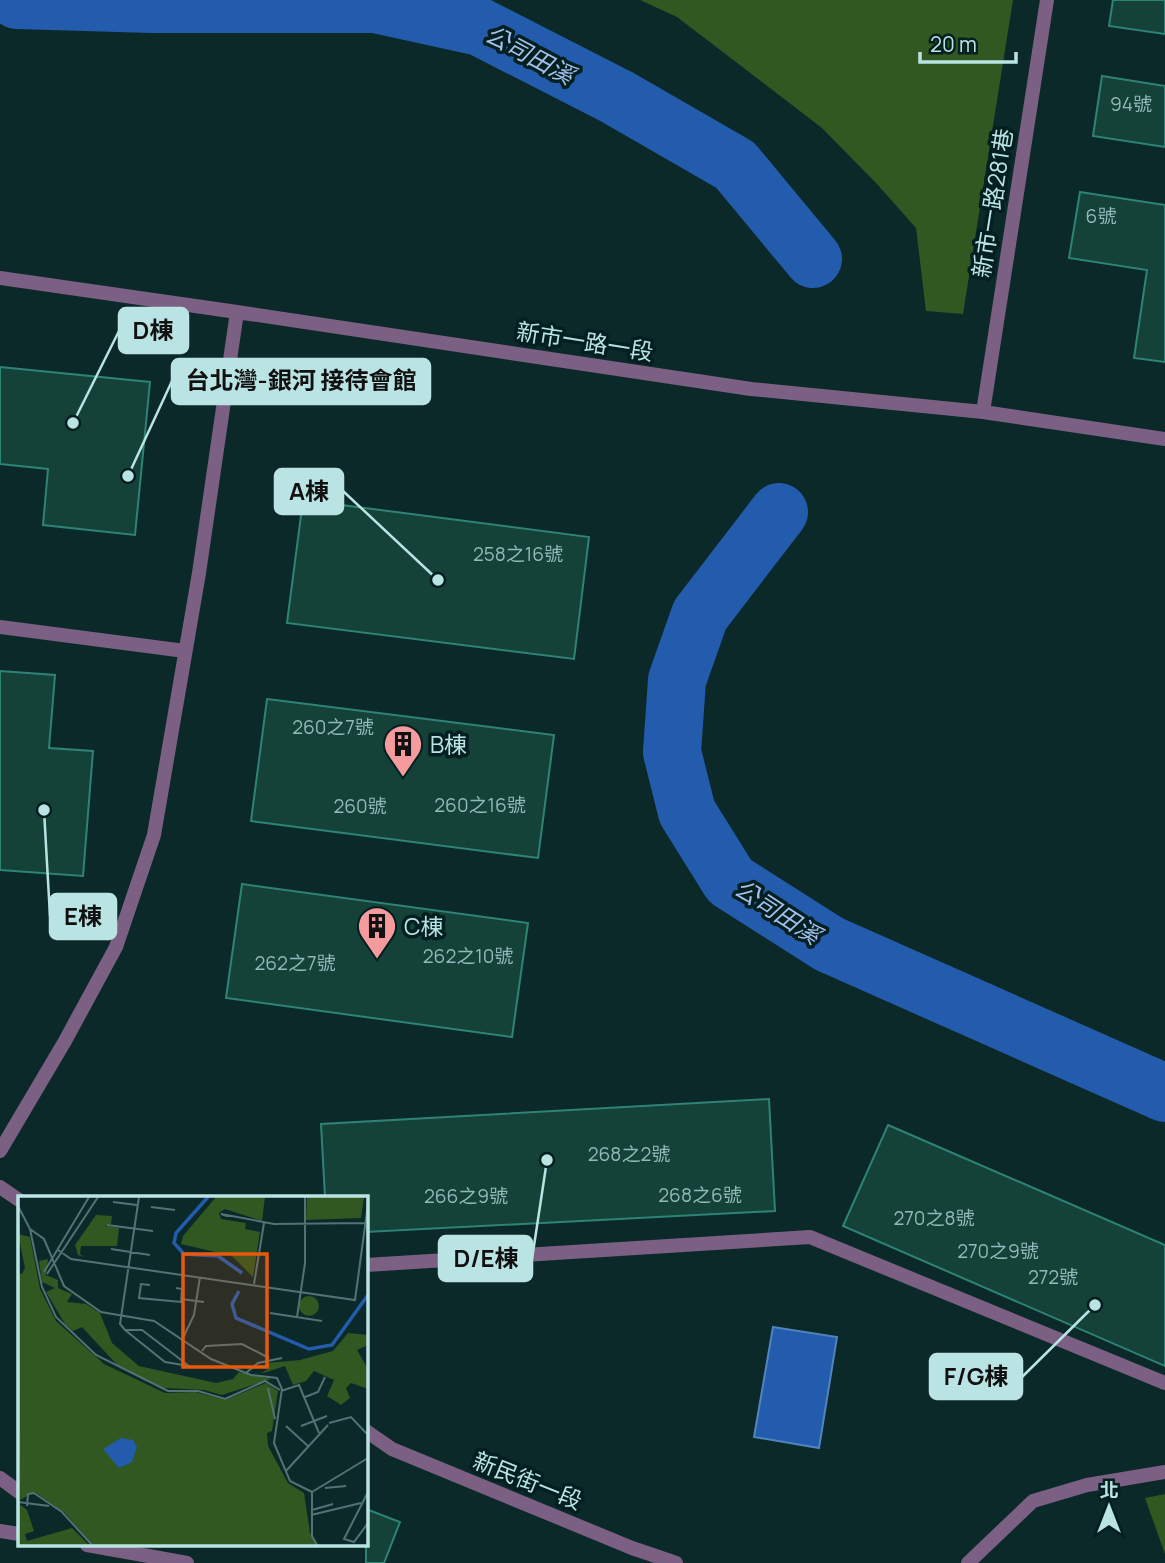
<svg xmlns="http://www.w3.org/2000/svg" width="1165" height="1563" viewBox="0 0 1165 1563" font-family="Manrope,'Noto Sans TC',sans-serif">
  <style>
    .green { fill: #305820 }
    .water { fill: #235cac; stroke: #5084bd; stroke-width: 2 }
    .lines { fill: none; stroke-linecap: round; stroke-linejoin: round }
    .river { stroke: #235cac; stroke-width: 58 }
    .building { fill: #144138; stroke: #2e8474; stroke-width: 2 }
    .street { stroke: #7b6084; stroke-width: 14 }
    .labels { text-anchor: middle; dominant-baseline: central; stroke-width: 7; stroke-linejoin: round; paint-order: stroke }
    .number-label { font-size: 19px; fill: #90bab9 }
    .street-label { font-size: 23px; fill: #bae3e4; stroke: #031f20 }
    .poi-label { font-size: 23px; fill: #bae3e4; stroke: #031f20; text-anchor: start }
    .water-label { font-size: 24px; font-style: italic; fill: #a4c1ec; stroke: #031f20 }
    .inset-river { fill: none; stroke: #235cac; stroke-width: 3.5 }
    .inset-road { fill: none; stroke: #527374; stroke-width: 2 }
    .view { fill: #e8590c; fill-opacity: 0.15; stroke: #e8590c; stroke-width: 3.5 }
    .inset-edge { fill: none; stroke: #bae3e4; stroke-width: 3.5 }
    .leader { fill: none; stroke: #bae3e4; stroke-width: 2.5 }
    .callout-dot { fill: #bae3e4; stroke: #031f20; stroke-width: 2.5 }
    .callout { fill: #bae3e4; stroke: #bae3e4; stroke-width: 2.5 }
    .callout-label { font-size: 24px; text-anchor: middle; font-weight: bold; fill: #111 }
  </style>
  <rect width="100%" height="100%" fill="#0c292a"/>
  <path class="green" d="M 640,0 L 1013,0 L 963,314 L 926,311 L 916,228 L 877,184 L 822,128 L 677,17 Z
    M 1165,1494 L 1165,1554 L 1145,1498 Z"/>
  <path class="water" d="M 773,1327 L 837,1337 L 819,1448 L 754,1437 Z"/>
  <g class="lines">
    <path class="river" d="M 17,0 L 152,4 L 375,4 L 480,27 L 617,97 L 735,165 L 813,259
      M 779,512 L 700,615 L 677,680 L 672,752 L 687,812 L 730,881 L 829,944 L 1165,1093"/>
  </g>
  <path class="building" d="M 1113,0 L 1165,0 L 1165,34 L 1109,26 Z
    M 1102,76 L 1165,86 L 1165,147 L 1093,136 Z
    M 1080,192 L 1165,205 L 1165,362 L 1134,358 L 1147,270 L 1069,258 Z
    M 0,367 L 150,382 L 135,535 L 43,525 L 48,469 L 0,464 Z
    M 303,500 L 589,537 L 574,659 L 287,623 Z
    M 0,671 L 55,675 L 49,748 L 93,751 L 83,876 L 0,870 Z
    M 267,699 L 554,735 L 538,858 L 251,821 Z
    M 242,884 L 528,923 L 512,1037 L 226,998 Z
    M 769,1099 L 775,1211 L 366,1232 L 366,1197 L 325,1197 L 321,1124 Z
    M 888,1125 L 1165,1245 L 1165,1366 L 843,1226 Z
    M 366,1509 L 400,1522 L 384,1563 L 366,1563 Z"/>
  <g class="lines">
    <path class="street" d="M 0,278 L 237,312 L 751,389 L 983,412 L 1165,439
      M 983,412 L 1047,0
      M 0,627 L 185,651
      M 0,1151 L 65,1041 L 116,947 L 154,835 L 199,573 L 237,312
      M 0,1187 L 19,1200
      M 366,1265 L 810,1237 L 1165,1383
      M 366,1431 L 392,1449 L 632,1548 L 676,1563
      M 0,1478 L 19,1492
      M 0,1531 L 19,1534
      M 87,1545 L 187,1563
      M 968,1563 L 1033,1501 L 1087,1485 L 1165,1472"/>
  </g>
  <defs>
    <g id="building-pin" transform="scale(2.0125)"><path d="M0 17L-7.5 6A9.5 9.5 0 1 1 7.5 6Z" fill="#f59b9d" stroke="#031f20"/><path d="M-4-6H4V6H1V3H-1V6H-4ZM-2.5-4.3h1.7v1.8h-1.7ZM.8-4.3h1.7v1.8H.8ZM-2.5-1h1.7V.8h-1.7ZM.8-1h1.7V.8H.8Z" fill="#111"/></g>
  </defs>
  <g fill-rule="evenodd">
    <use href="#building-pin" x="403" y="744"/>
    <use href="#building-pin" x="377" y="926"/>
  </g>
  <g class="labels">
    <g class="number-label">
      <text x="1131" y="104">94號</text>
      <text x="1101" y="216">6號</text>
      <text x="518" y="554">258之16號</text>
      <text x="333" y="727">260之7號</text>
      <text x="480" y="805">260之16號</text>
      <text x="360" y="806">260號</text>
      <text x="468" y="956">262之10號</text>
      <text x="295" y="963">262之7號</text>
      <text x="629" y="1154">268之2號</text>
      <text x="700" y="1195">268之6號</text>
      <text x="466" y="1196">266之9號</text>
      <text x="934" y="1218">270之8號</text>
      <text x="998" y="1251">270之9號</text>
      <text x="1053" y="1277">272號</text>
    </g>
    <g class="street-label">
      <text transform="translate(992 203) rotate(-81)">新市一路281巷</text>
      <text transform="translate(585 341) rotate(9)">新市一路一段</text>
      <text transform="translate(528 1480) rotate(22)">新民街一段</text>
    </g>
    <g class="poi-label">
      <text x="430" y="744">B棟</text>
      <text x="404" y="926">C棟</text>
    </g>
    <g class="water-label">
      <text transform="translate(530 54) rotate(28)">公司田溪</text>
      <text transform="translate(778 911) rotate(33)">公司田溪</text>
    </g>
  </g>
  <g transform="translate(18 1196)">
    <rect width="350" height="350" fill="#0c292a"/>
    <path d="M 198,1 L 247,1 L 244,25 L 207,13 L 201,17 L 203,23 L 228,27 L 227,33 L 242,36 L 235,81 L 214,60 L 163,48 L 165,40 ZM 289,1 L 346,1 L 343,22 L 288,24 ZM 78,19 L 94,20 L 93,28 L 87,30 L 101,32 L 99,50 L 63,50 L 62,58 L 66,61 L 60,59 L 57,49 ZM 0,38 L 12,41 L 22,93 L 38,125 L 86,168 L 147,197 L 177,196 L 207,204 L 248,187 L 260,195 L 254,235 L 249,237 L 250,250 L 270,287 L 286,297 L 292,337 L 298,349 L 75,349 L 47,317 L 17,296 L 2,304 L 0,77 L 4,78 L 7,72 ZM 30,63 L 28,79 L 40,84 L 40,92 L 54,98 L 49,106 L 68,108 L 82,117 L 94,147 L 121,170 L 198,187 L 215,183 L 221,176 L 253,183 L 204,199 L 186,194 L 146,192 L 102,172 L 64,131 L 55,135 L 47,128 L 28,96 L 37,92 L 24,86 L 21,65 ZM281 110a10 10 0 1 1 20 0a10 10 0 1 1-20 0ZM 330,137 L 350,139 L 350,149 L 339,154 L 350,173 L 350,193 L 333,187 L 328,192 L 332,202 L 323,209 L 309,200 L 316,184 L 296,175 L 288,185 L 275,189 L 267,170 L 242,178 L 250,173 L 248,167 L 282,164 L 315,155 ZM 0,307 L 9,314 L 16,335 L 7,338 L 9,345 L 54,332 L 71,349 L 0,349 Z" fill="#305820"/>
    <path d="M 103,242 L 115,244 L 119,251 L 114,266 L 101,272 L 85,253 Z" fill="#235cac"/>
    <path class="inset-river" d="M 190,1 L 158,37 L 156,47 L 166,58 L 200,60 L 224,77M 221,95 L 214,108 L 218,122 L 291,153 L 314,149 L 350,99"/>
    <path class="inset-road" d="M 95,6 L 119,9M 0,10 L 12,33 L 24,91 L 38,121 L 78,159 L 150,195 L 180,195 L 207,203 L 247,185 L 262,194M 133,11 L 157,14M 209,20 L 203,18 L 256,28 L 347,27M 89,29 L 135,35M 12,33 L 26,43 L 46,90 L 83,116 L 136,125 L 193,163 L 233,179 L 259,182 L 264,193 L 256,247 L 272,285 L 294,296M 93,53 L 132,59M 40,54 L 53,63 L 337,104 L 350,8M 26,76 L 71,1M 29,78 L 80,1M 236,88 L 246,27M 132,89 L 123,88 L 121,102 L 163,106 L 164,93 L 158,92M 163,103 L 186,106M 252,117 L 304,125M 279,121 L 287,67 L 287,1M 107,134 L 147,166 L 171,170 L 124,134 L 107,134 L 102,128 L 121,1M 164,144 L 176,119 L 182,81M 184,155 L 188,150 L 224,148 L 251,162M 228,177 L 240,167 L 264,162M 250,192 L 257,223M 263,195 L 281,189 L 301,237M 287,201 L 300,196 L 307,181M 311,227 L 333,221 L 350,239M 268,230 L 290,250M 283,230 L 309,220M 268,275 L 310,229M 307,292 L 328,290M 294,296 L 350,262M 294,296 L 294,340 L 299,349M 350,296 L 326,343 L 336,346 L 350,327M 0,306 L 31,310M 9,310 L 10,298 L 16,297 L 44,316 L 74,349M 294,314 L 315,308M 293,319 L 343,307"/>
    <path class="view" d="M 165,58 L 249,58 L 249,171 L 165,171 Z"/>
    <rect width="350" height="350" class="inset-edge"/>
  </g>
  <path class="leader" d="M73 423L119 331M128 476L172 381M438 580L343 491M44 810L50 916M547 1160L532 1259M1095 1305L1022 1377"/>
  <g class="callout-dot">
    <circle cx="73" cy="423" r="7"/>
    <circle cx="128" cy="476" r="7"/>
    <circle cx="438" cy="580" r="7"/>
    <circle cx="44" cy="810" r="7"/>
    <circle cx="547" cy="1160" r="7"/>
    <circle cx="1095" cy="1305" r="7"/>
  </g>
  <g class="callout">
    <rect x="119" y="308" width="69" height="45" rx="7"/>
    <rect x="172" y="359" width="258" height="45" rx="7"/>
    <rect x="275" y="469" width="68" height="45" rx="7"/>
    <rect x="50" y="894" width="66" height="45" rx="7"/>
    <rect x="439" y="1236" width="93" height="45" rx="7"/>
    <rect x="930" y="1354" width="92" height="45" rx="7"/>
  </g>
  <g class="callout-label">
    <text x="153" y="339">D棟</text>
    <text x="301" y="389">台北灣-銀河 接待會館</text>
    <text x="309" y="500">A棟</text>
    <text x="83" y="925">E棟</text>
    <text x="486" y="1267">D/E棟</text>
    <text x="976" y="1385">F/G棟</text>
  </g>
  <g transform="translate(1109 1507)" stroke="#031f20" stroke-width="5" paint-order="stroke">
  <path d="M0-5L12 26L0 18L-12 26Z" fill="#bae3e4"/>
  <text y="-10" font-size="19" font-weight="bold" text-anchor="middle" fill="#bae3e4">北</text>
  </g>
  <path d="M920 52v10h96v-10" fill="none" stroke="#bae3e4" stroke-width="3.5"/>
  <text x="930" y="52" font-size="21" fill="#bae3e4" stroke="#031f20" stroke-width="5" paint-order="stroke">20 m</text>
</svg>
